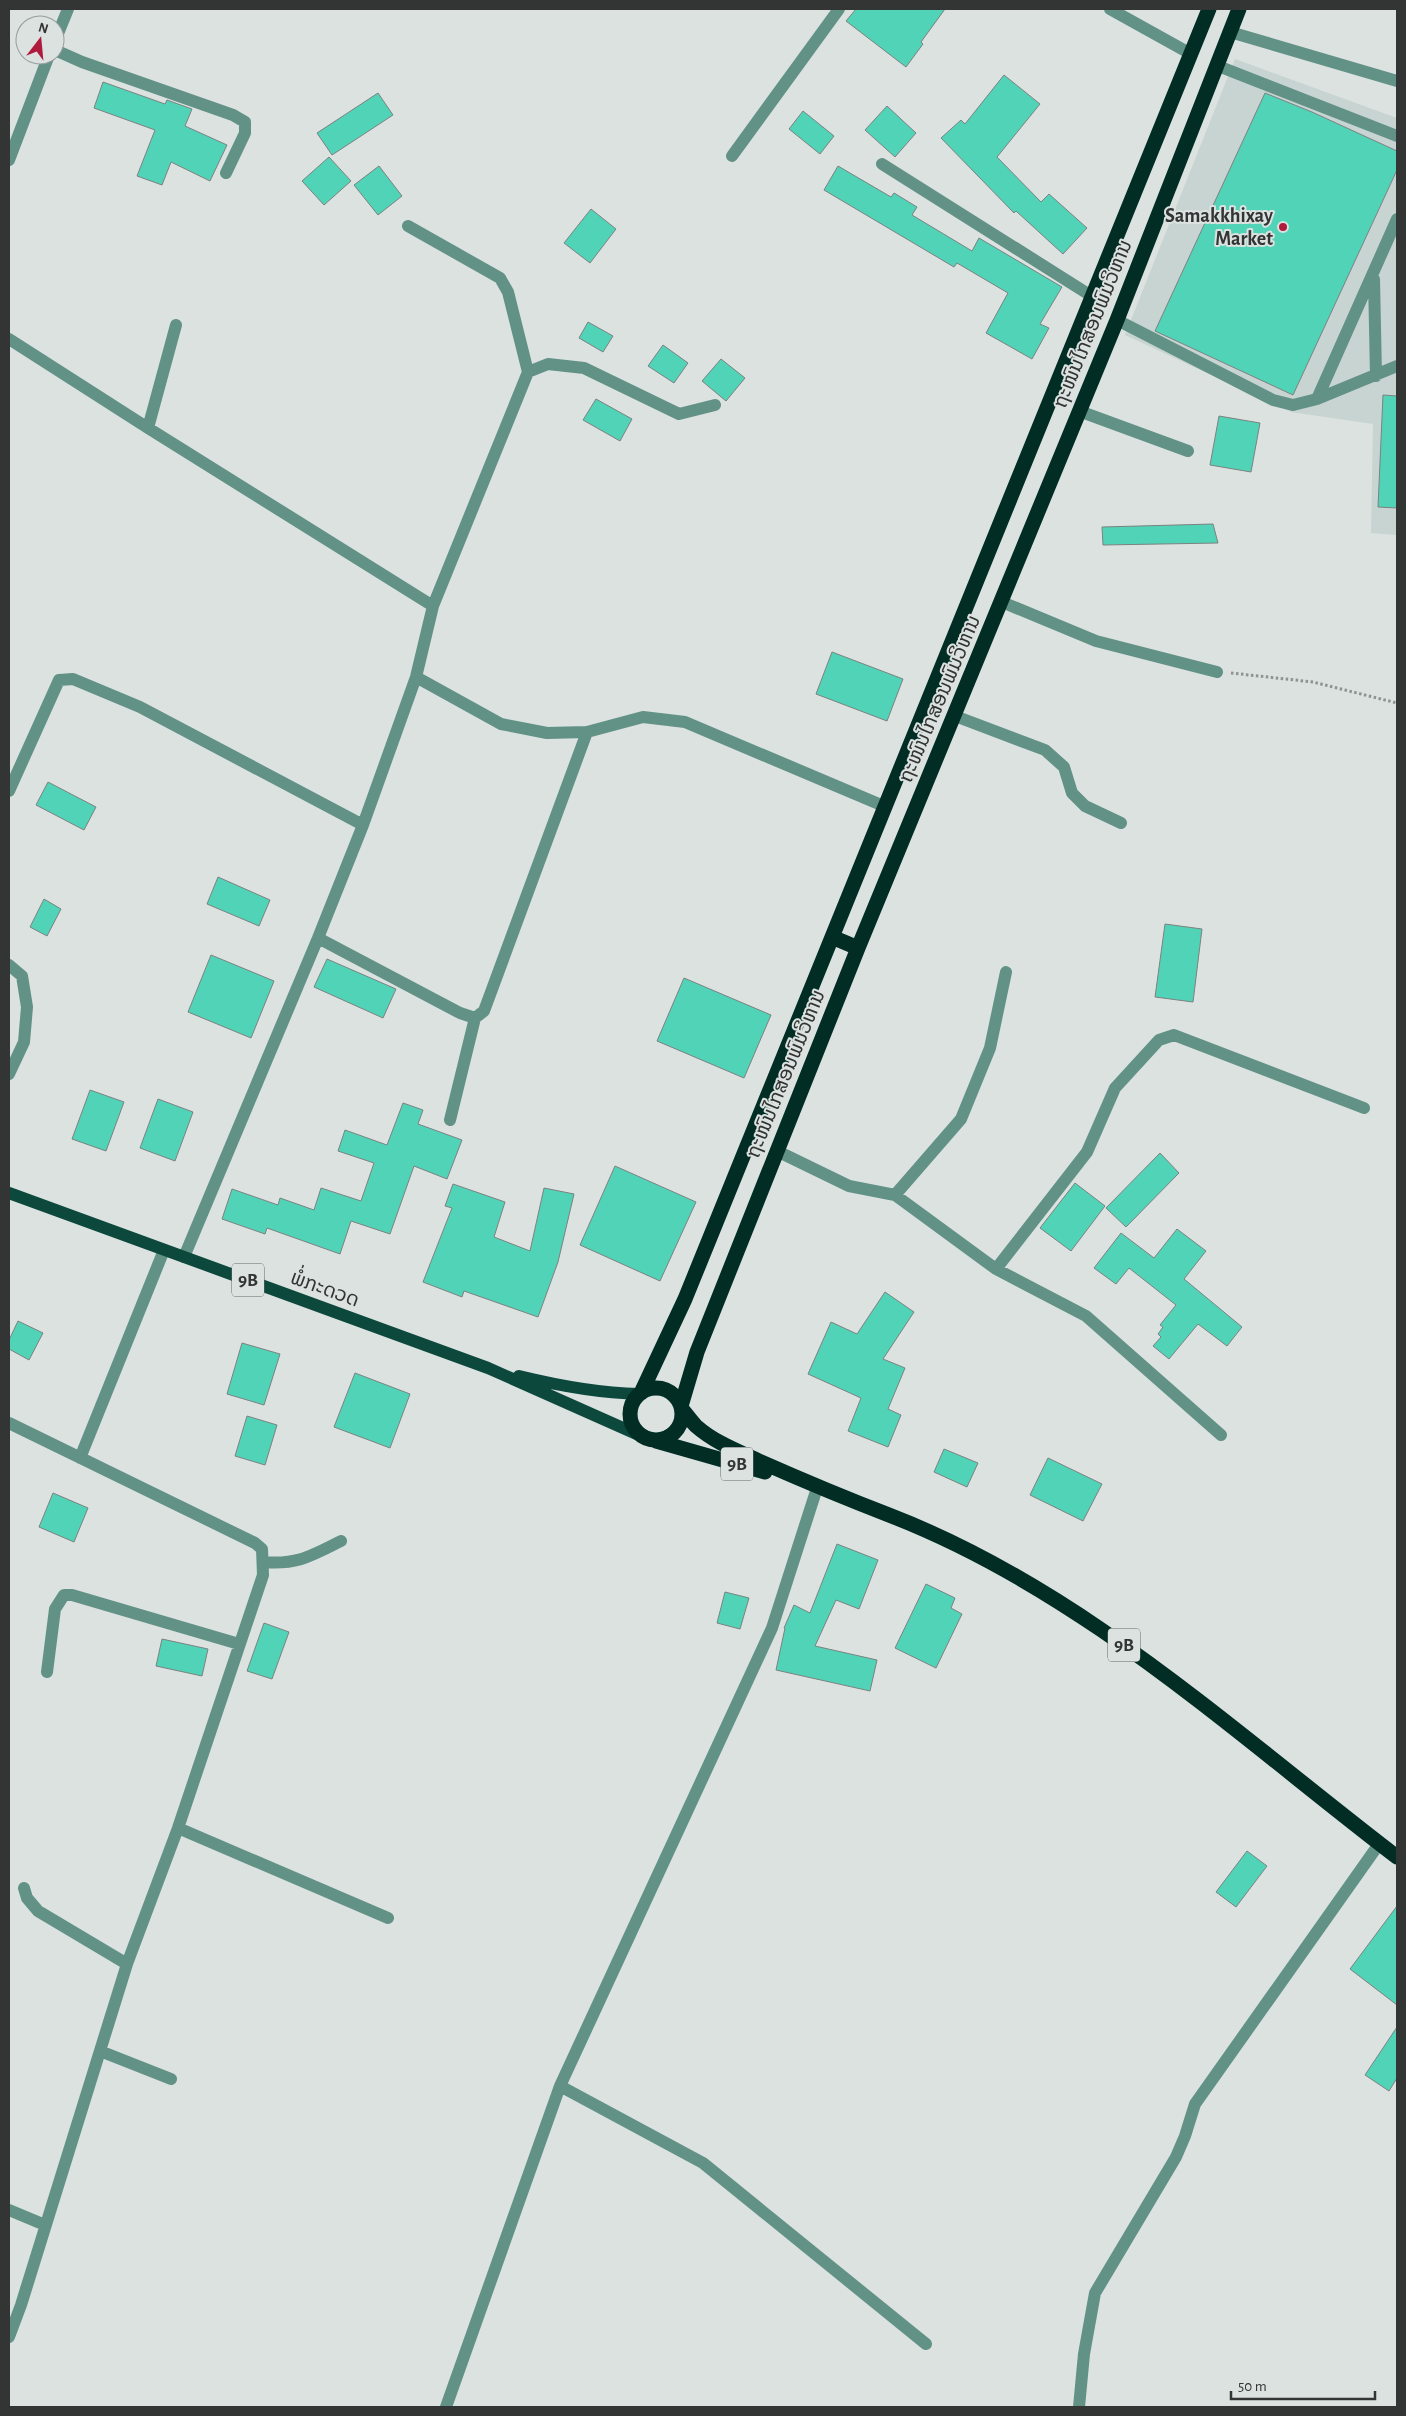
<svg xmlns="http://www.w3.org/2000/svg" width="1406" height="2416" viewBox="0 0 1406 2416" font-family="'Alegreya Sans','Noto Sans Lao',sans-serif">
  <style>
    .built { fill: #c7d4d1 }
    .building { fill: #51d3b7; stroke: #7c8280 }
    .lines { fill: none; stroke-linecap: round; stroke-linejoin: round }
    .path { stroke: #8e9392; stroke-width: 3; stroke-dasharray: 2.5 2.5; stroke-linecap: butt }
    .minor { stroke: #629185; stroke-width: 12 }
    .major { stroke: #0d483d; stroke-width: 12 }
    .highway { stroke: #022d25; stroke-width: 15 }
    .poi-dot { fill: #af1b3d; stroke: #dbe2e0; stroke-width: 2 }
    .labels { text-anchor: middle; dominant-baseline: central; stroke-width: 4; stroke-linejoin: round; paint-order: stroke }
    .shield { fill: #dbe2e0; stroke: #656968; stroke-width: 1 }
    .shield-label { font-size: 19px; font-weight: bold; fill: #333535 }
    .poi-label { font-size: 20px; font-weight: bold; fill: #333535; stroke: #dbe2e0; text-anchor: end }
    .street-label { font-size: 20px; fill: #333535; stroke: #dbe2e0 }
  </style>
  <rect width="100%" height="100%" fill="#dbe2e0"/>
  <path class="built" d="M 1235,59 L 1397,118 L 1397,535 L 1371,533 L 1373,424 L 1291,412 L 1125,335 Z"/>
  <path class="building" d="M 856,9 L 945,9 L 921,42 L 923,44 L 906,67 L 846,21 Z
    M 1004,75 L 1040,104 L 997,157 L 1041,202 L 1049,194 L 1087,228 L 1063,254 L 1016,211 L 1014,213 L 941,138 L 961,120 L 965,124 Z
    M 103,82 L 165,104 L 167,100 L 192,109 L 185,126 L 227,145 L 210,181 L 171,162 L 162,185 L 137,176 L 155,130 L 94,108 Z
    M 378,93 L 393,115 L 332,155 L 317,133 Z
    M 1265,93 L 1312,112 L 1397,151 L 1397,170 L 1293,395 L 1155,331 Z
    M 887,106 L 916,133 L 895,157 L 865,130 Z
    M 803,111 L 834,136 L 820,154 L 789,129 Z
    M 329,157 L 351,181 L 324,205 L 302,181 Z
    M 379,166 L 402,196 L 378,215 L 354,185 Z
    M 838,166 L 891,197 L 894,193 L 917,207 L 912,215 L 972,251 L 979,238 L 1062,287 L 1040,324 L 1049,328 L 1032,359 L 986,333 L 1008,293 L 957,263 L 954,267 L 824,190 Z
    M 591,209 L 616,229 L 590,263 L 564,243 Z
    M 588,322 L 613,336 L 603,352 L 579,338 Z
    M 663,345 L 688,363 L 674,383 L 648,366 Z
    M 721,359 L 745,378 L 726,401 L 702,381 Z
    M 1383,395 L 1397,396 L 1397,508 L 1378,507 Z
    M 596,399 L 632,419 L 620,441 L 583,420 Z
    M 1219,416 L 1260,423 L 1251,472 L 1210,465 Z
    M 1213,524 L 1218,543 L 1103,545 L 1102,527 Z
    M 832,652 L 903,679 L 887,721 L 816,694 Z
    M 48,782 L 96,807 L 84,830 L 36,805 Z
    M 218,877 L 270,900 L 259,926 L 207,904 Z
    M 44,899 L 61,909 L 47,936 L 30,927 Z
    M 1165,924 L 1202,929 L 1193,1002 L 1155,997 Z
    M 211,955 L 274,981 L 251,1038 L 188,1012 Z
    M 327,959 L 396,989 L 383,1018 L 314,987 Z
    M 684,978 L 771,1015 L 744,1078 L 657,1041 Z
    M 90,1090 L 124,1102 L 106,1151 L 72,1139 Z
    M 158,1099 L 193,1112 L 175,1161 L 140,1148 Z
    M 403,1103 L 423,1110 L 418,1124 L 462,1140 L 447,1179 L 414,1166 L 390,1234 L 351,1221 L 340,1254 L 267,1228 L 265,1234 L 222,1219 L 232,1189 L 278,1205 L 280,1198 L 314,1210 L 321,1188 L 361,1201 L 374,1163 L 338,1151 L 345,1130 L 387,1145 Z
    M 1160,1153 L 1179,1173 L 1126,1227 L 1106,1208 Z
    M 615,1166 L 696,1202 L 660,1281 L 580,1245 Z
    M 1075,1183 L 1105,1206 L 1071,1251 L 1040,1228 Z
    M 453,1184 L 505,1202 L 494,1237 L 530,1251 L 544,1188 L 574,1194 L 558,1262 L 538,1317 L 464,1291 L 462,1297 L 423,1282 L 452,1208 L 445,1206 Z
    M 1177,1229 L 1206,1251 L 1184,1279 L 1242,1327 L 1227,1346 L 1198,1324 L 1169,1359 L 1153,1346 L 1161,1337 L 1158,1334 L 1163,1327 L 1160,1325 L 1176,1305 L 1129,1268 L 1116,1284 L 1094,1268 L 1121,1233 L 1154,1258 Z
    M 885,1292 L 914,1312 L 883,1359 L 905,1368 L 888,1409 L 901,1415 L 888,1447 L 848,1431 L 861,1398 L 808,1374 L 831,1322 L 857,1334 Z
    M 18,1321 L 43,1333 L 29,1360 L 9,1349 L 9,1340 Z
    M 242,1343 L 280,1354 L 264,1405 L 227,1394 Z
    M 355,1373 L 410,1394 L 390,1448 L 334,1427 Z
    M 247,1416 L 277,1425 L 265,1465 L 235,1456 Z
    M 944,1449 L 978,1463 L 967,1487 L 934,1472 Z
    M 1048,1458 L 1102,1484 L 1083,1521 L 1030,1495 Z
    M 53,1493 L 88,1508 L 74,1542 L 39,1527 Z
    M 837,1544 L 878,1560 L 859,1609 L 836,1600 L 815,1646 L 877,1660 L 870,1691 L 776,1670 L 785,1628 L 784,1628 L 794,1605 L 810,1613 Z
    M 926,1584 L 955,1598 L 951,1608 L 962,1614 L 936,1668 L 895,1648 Z
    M 725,1592 L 749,1598 L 740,1629 L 717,1623 Z
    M 264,1623 L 289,1632 L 272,1679 L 247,1671 Z
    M 162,1639 L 208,1649 L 202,1676 L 156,1666 Z
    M 1247,1851 L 1267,1866 L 1236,1907 L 1216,1892 Z
    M 1397,1906 L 1397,2005 L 1350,1969 Z
    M 1397,2027 L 1397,2078 L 1389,2091 L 1365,2075 Z"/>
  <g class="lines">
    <path class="path" d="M 1231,673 L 1313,682 L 1397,703"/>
    <path class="minor" d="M 1110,9 L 1191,54
      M 1230,32 L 1397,81
      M 55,41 L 68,9
      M 55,50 L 82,62 L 233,115 L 245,122 L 245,133 L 226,173
      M 1218,66 L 1397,136
      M 732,156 L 839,9
      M 9,160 L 49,55
      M 882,164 L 1093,297
      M 1374,279 L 1376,376
      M 1117,320 L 1273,400 L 1293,405 L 1317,399 L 1397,219
      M 9,339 L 148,428 L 433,606
      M 528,372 L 548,364 L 584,368 L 679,414 L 715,405
      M 1317,399 L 1397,366
      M 1079,411 L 1188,451
      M 148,428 L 176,325
      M 1002,602 L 1096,641 L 1217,672
      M 416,677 L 501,724 L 547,733 L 587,732 L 643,717 L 685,722 L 886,807
      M 955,716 L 1045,750 L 1064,767 L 1072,793 L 1085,806 L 1121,823
      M 9,791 L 59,680 L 73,679 L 140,707 L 363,825
      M 318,938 L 460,1013 L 475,1018 L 484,1011 L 587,732
      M 9,965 L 22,976 L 27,1007 L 24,1042 L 9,1074
      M 450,1120 L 475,1018
      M 777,1151 L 849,1186 L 895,1195 L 996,1269 L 1086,1316 L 1221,1435
      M 895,1195 L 961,1119 L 990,1048 L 1006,972
      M 184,1257 L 318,938 L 363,825 L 416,677 L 433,606 L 528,372 L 508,292 L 500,278 L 408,226
      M 996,1269 L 1087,1152 L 1115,1088 L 1159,1040 L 1174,1035 L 1364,1108
      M 9,1423 L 255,1543 L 262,1549 L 263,1575 L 178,1828 L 127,1964 L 21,2305 L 9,2337
      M 80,1458 L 164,1250
      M 263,1562 C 297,1565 311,1556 341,1541
      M 47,1672 L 55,1609 L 64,1595 L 72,1595 L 239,1644
      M 178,1828 L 388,1918
      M 24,1888 L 27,1898 L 38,1911 L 127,1964
      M 100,2051 L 171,2079
      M 560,2086 L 703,2163 L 926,2344
      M 9,2210 L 45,2225
      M 446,2407 L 560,2086 L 772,1628 L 817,1488
      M 1079,2407 L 1084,2354 L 1095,2293 L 1176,2157 L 1185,2136 L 1195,2104 L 1379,1844"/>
    <path class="major" d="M 9,1193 L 488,1368 L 641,1436
      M 519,1376 C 560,1386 597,1393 639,1394"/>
    <path class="highway" d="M 832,937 L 858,948
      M630 1414a26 26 0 1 1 52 0a26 26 0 1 1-52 0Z
      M 641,1393 L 685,1299 L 1209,9
      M 681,1406 L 697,1352 L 858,948 L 1117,320 L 1239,9
      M 682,1409 C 687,1415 691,1421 696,1426 C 714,1442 737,1451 759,1461 C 802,1480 845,1498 889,1515 C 1081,1589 1236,1734 1397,1857
      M 656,1441 L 765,1472"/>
  </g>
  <circle class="poi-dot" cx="1283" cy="227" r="5"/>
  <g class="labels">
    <g class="shield">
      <rect x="232" y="1263.5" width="32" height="33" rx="4"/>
      <rect x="721" y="1447.5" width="32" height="33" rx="4"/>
      <rect x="1108" y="1628.5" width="32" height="33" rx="4"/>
    </g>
    <g class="shield-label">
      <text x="248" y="1280">9B</text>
      <text x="737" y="1464">9B</text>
      <text x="1124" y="1645">9B</text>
    </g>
    <g class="poi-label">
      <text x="1273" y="216">Samakkhixay<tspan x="1273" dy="23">Market</tspan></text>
    </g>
    <g class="street-label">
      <text transform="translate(1093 324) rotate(-68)">ຖະໜົນໄກສອນພົມວິຫານ</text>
      <text transform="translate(940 699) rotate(-67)">ຖະໜົນໄກສອນພົມວິຫານ</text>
      <text transform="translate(786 1074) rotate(-68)">ຖະໜົນໄກສອນພົມວິຫານ</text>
      <text transform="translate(325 1289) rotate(20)">ພໍ່ກະດວດ</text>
    </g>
  </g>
  <rect width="1406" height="2416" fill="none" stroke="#333535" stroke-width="20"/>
  <g transform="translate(40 40) rotate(16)"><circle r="24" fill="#dbe2e0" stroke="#989d9c"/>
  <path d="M0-4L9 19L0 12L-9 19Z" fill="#af1b3d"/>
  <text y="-8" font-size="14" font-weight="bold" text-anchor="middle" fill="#333535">N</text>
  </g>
  <path d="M1231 2391v8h144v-8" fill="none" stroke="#333535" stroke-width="2.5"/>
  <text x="1238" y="2391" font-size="15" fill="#333535" stroke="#dbe2e0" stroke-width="4" paint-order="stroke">50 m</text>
</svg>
